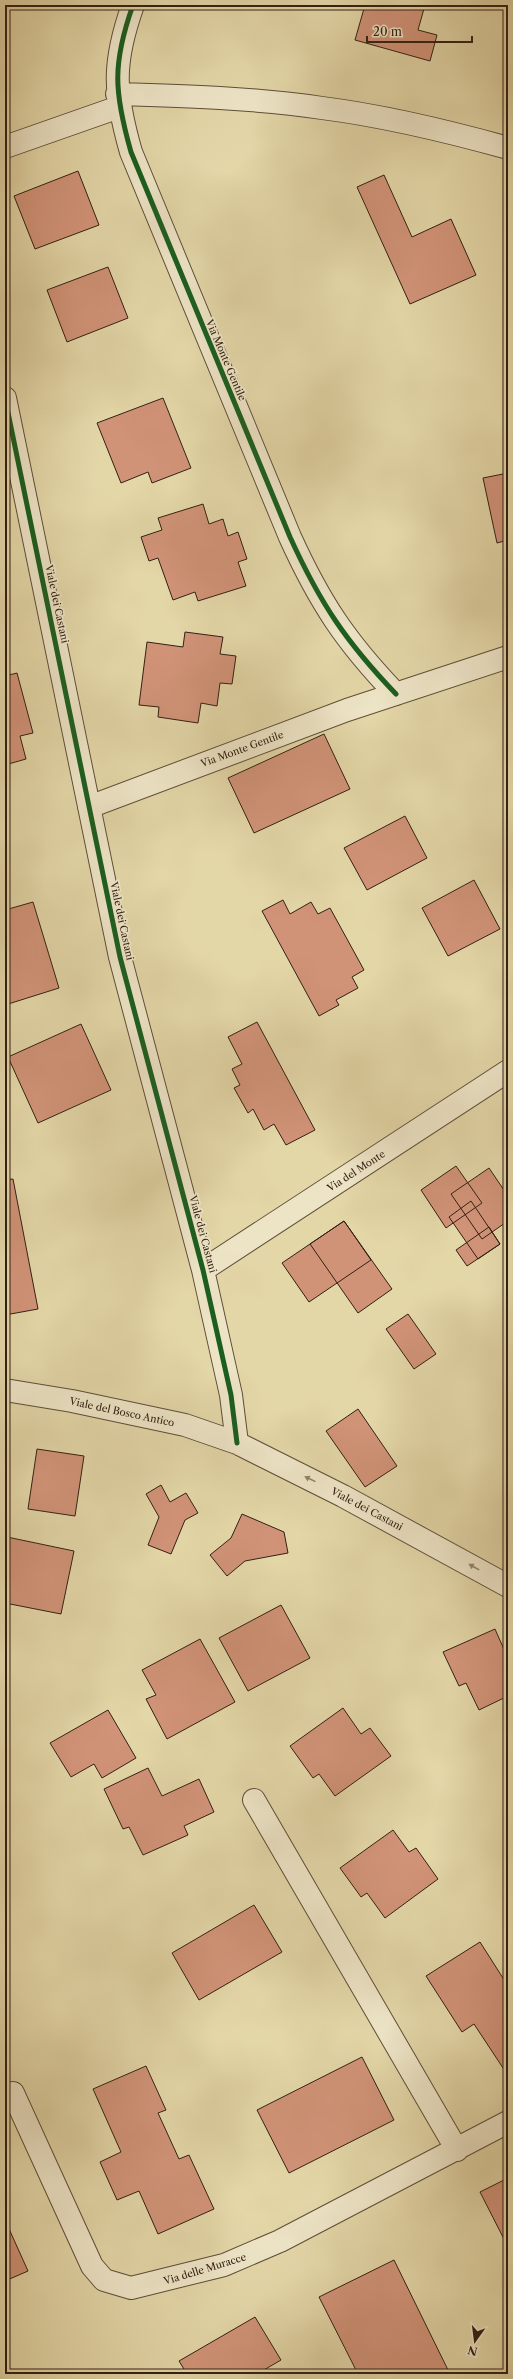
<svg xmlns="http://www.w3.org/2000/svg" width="513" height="2379" viewBox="0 0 513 2379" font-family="'Libre Caslon Text',serif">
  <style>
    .building { fill: #d19378; stroke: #322013 }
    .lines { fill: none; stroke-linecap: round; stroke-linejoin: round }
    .minor-casing { stroke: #5e4e38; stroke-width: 24 }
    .minor { stroke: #ede4c6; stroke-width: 22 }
    .cycleway-casing { stroke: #ede4c6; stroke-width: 8 }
    .cycleway { stroke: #1b5e20; stroke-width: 5 }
    .oneway { fill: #90826c }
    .labels { text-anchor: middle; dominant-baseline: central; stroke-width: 3.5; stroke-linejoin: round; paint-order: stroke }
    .street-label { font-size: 10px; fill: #322013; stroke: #ede4c6 }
  </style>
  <rect width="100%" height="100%" fill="#e3d6a7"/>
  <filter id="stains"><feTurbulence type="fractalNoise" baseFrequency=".005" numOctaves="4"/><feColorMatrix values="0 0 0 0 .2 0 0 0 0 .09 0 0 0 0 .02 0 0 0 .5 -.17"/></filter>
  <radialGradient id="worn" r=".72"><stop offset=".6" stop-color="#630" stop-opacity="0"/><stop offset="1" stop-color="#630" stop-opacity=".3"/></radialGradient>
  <path class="building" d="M 365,5 L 425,5 L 418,30 L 437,35 L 430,61 L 355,40 Z
    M 78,171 L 99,225 L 35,249 L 14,196 Z
    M 384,175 L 412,237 L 451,219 L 476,275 L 410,304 L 357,187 Z
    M 108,267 L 128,318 L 67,342 L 47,290 Z
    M 163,398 L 191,468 L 152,483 L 148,472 L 121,483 L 97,423 Z
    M 508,473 L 508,540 L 497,543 L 483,478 Z
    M 203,504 L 209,524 L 223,519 L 228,536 L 238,532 L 247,559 L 238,562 L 246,586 L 198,601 L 195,592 L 173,600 L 158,558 L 149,561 L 141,537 L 162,530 L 158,518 Z
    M 185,632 L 223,637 L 220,654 L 236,656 L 232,684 L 220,683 L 217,706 L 201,703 L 198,723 L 158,717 L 159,707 L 139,705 L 147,642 L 183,647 Z
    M 17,673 L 33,733 L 20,736 L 26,759 L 5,765 L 5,676 Z
    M 324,734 L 350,789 L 254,833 L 228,778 Z
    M 405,816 L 427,858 L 367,890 L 344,848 Z
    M 474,880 L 500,929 L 448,956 L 422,908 Z
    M 283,900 L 290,914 L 311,902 L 318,914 L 330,908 L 364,970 L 352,977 L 358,988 L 336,1000 L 339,1005 L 319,1016 L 262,911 Z
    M 33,902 L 59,988 L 5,1005 L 5,910 Z
    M 257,1022 L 315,1130 L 286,1145 L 274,1124 L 264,1130 L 253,1109 L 248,1113 L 234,1088 L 240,1085 L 232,1069 L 242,1064 L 228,1037 Z
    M 81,1024 L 111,1090 L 38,1123 L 8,1057 Z
    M 456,1166 L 482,1203 L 446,1228 L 421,1190 Z
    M 489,1168 L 508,1196 L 508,1221 L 482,1239 L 451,1194 Z
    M 13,1179 L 38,1309 L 5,1315 L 5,1180 Z
    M 471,1201 L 500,1244 L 478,1259 L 449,1217 Z
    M 344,1221 L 392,1289 L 358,1313 L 310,1244 Z
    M 344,1221 L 371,1260 L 309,1302 L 282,1263 Z
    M 489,1227 L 500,1244 L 467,1266 L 456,1250 Z
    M 408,1314 L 436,1354 L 414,1369 L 386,1329 Z
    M 358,1409 L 397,1466 L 365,1487 L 326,1431 Z
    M 37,1449 L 84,1456 L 75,1516 L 28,1509 Z
    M 161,1485 L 170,1502 L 186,1493 L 198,1513 L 185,1520 L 171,1554 L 148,1545 L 159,1517 L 146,1494 Z
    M 242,1514 L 284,1532 L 288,1553 L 245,1561 L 227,1576 L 210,1555 L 231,1538 Z
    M 7,1537 L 74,1551 L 61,1614 L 5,1603 Z
    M 281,1605 L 310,1658 L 248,1691 L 219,1638 Z
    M 495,1629 L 506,1654 L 508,1653 L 508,1696 L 479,1710 L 466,1683 L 459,1686 L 443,1652 Z
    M 200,1639 L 235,1702 L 167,1739 L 146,1699 L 156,1695 L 142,1670 Z
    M 343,1708 L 361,1734 L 370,1728 L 391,1756 L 335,1796 L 319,1774 L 313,1778 L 290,1746 Z
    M 108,1710 L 136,1758 L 102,1778 L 94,1764 L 71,1777 L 50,1743 Z
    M 148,1768 L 162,1796 L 199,1779 L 214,1812 L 184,1826 L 188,1835 L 143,1855 L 129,1827 L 123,1829 L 104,1789 Z
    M 393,1830 L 409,1852 L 416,1848 L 438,1879 L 385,1918 L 367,1893 L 361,1897 L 340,1868 Z
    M 254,1905 L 282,1952 L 199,2000 L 172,1953 Z
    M 480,1942 L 508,1986 L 508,2069 L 505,2071 L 474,2024 L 462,2032 L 426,1976 Z
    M 362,2057 L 394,2120 L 289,2173 L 257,2110 Z
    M 146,2066 L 166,2110 L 158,2113 L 179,2159 L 189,2155 L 214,2209 L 158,2234 L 139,2191 L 117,2200 L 100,2162 L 121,2152 L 93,2089 Z
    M 508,2178 L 508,2247 L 480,2192 Z
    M 5,2220 L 28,2271 L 5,2281 Z
    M 394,2260 L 450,2374 L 358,2374 L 319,2297 Z
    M 255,2317 L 281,2360 L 257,2374 L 187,2374 L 179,2361 Z"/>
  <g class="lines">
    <g class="minor-casing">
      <path id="minor" d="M 133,5 C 112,64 114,92 131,152 L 290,537 C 320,603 346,642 396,694
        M 117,94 C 185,96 254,98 322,108 C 385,116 447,131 508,148
        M 5,147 L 119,107
        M 5,398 L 120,957 L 203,1270 L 231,1395 L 237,1443
        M 89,807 L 347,710 L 508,657
        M 203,1270 L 508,1071
        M 5,1390 L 72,1401 L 185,1425 L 237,1443 L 343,1496 L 508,1586
        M 254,1800 L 457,2150
        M 13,2093 L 92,2266 L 104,2280 L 131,2288 L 224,2265 L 280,2241 L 508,2122"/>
    </g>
    <use href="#minor" class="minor"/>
    <g class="cycleway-casing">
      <path id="cycleway" d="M 133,5 C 112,64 114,92 131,152 L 290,537 C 320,603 346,642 396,694
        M 5,398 L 120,957 L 203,1270 L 231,1395 L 237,1443"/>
    </g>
    <use href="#cycleway" class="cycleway"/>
  </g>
  <defs><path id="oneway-solid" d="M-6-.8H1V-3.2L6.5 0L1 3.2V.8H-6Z"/></defs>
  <g class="oneway">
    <use href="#oneway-solid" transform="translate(310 1479) rotate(-154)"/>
    <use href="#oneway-solid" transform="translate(474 1567) rotate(-151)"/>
  </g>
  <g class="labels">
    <g class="street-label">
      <text transform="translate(226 360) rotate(67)">Via Monte Gentile</text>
      <text transform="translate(57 604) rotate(78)">Viale dei Castani</text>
      <text transform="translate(242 749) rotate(-20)">Via Monte Gentile</text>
      <text transform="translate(122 921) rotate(78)">Viale dei Castani</text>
      <text transform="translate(356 1171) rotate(-33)">Via del Monte</text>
      <text transform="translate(203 1234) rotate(75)">Viale dei Castani</text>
      <text transform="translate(122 1412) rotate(12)">Viale del Bosco Antico</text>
      <text transform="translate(367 1509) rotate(28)">Viale dei Castani</text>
      <text transform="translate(205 2269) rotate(-17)">Via delle Muracce</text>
    </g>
  </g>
  <rect width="513" height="2379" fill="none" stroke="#e3d6a7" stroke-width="20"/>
  <rect x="6" y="6" width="501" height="2367" fill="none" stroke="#322013" stroke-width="2"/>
  <rect x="10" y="10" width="493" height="2359" fill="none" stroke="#322013"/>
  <g transform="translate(475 2341) rotate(194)" stroke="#ede4c6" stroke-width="3" paint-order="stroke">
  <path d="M0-3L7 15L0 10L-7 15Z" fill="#322013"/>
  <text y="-6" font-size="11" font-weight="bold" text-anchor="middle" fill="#322013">N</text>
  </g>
  <path d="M367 36v6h105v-6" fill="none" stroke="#322013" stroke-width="2"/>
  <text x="373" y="36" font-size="12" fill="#322013" stroke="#ede4c6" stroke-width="3" paint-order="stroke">20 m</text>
  <rect width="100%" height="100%" filter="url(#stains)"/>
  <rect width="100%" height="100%" fill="url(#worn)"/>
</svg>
